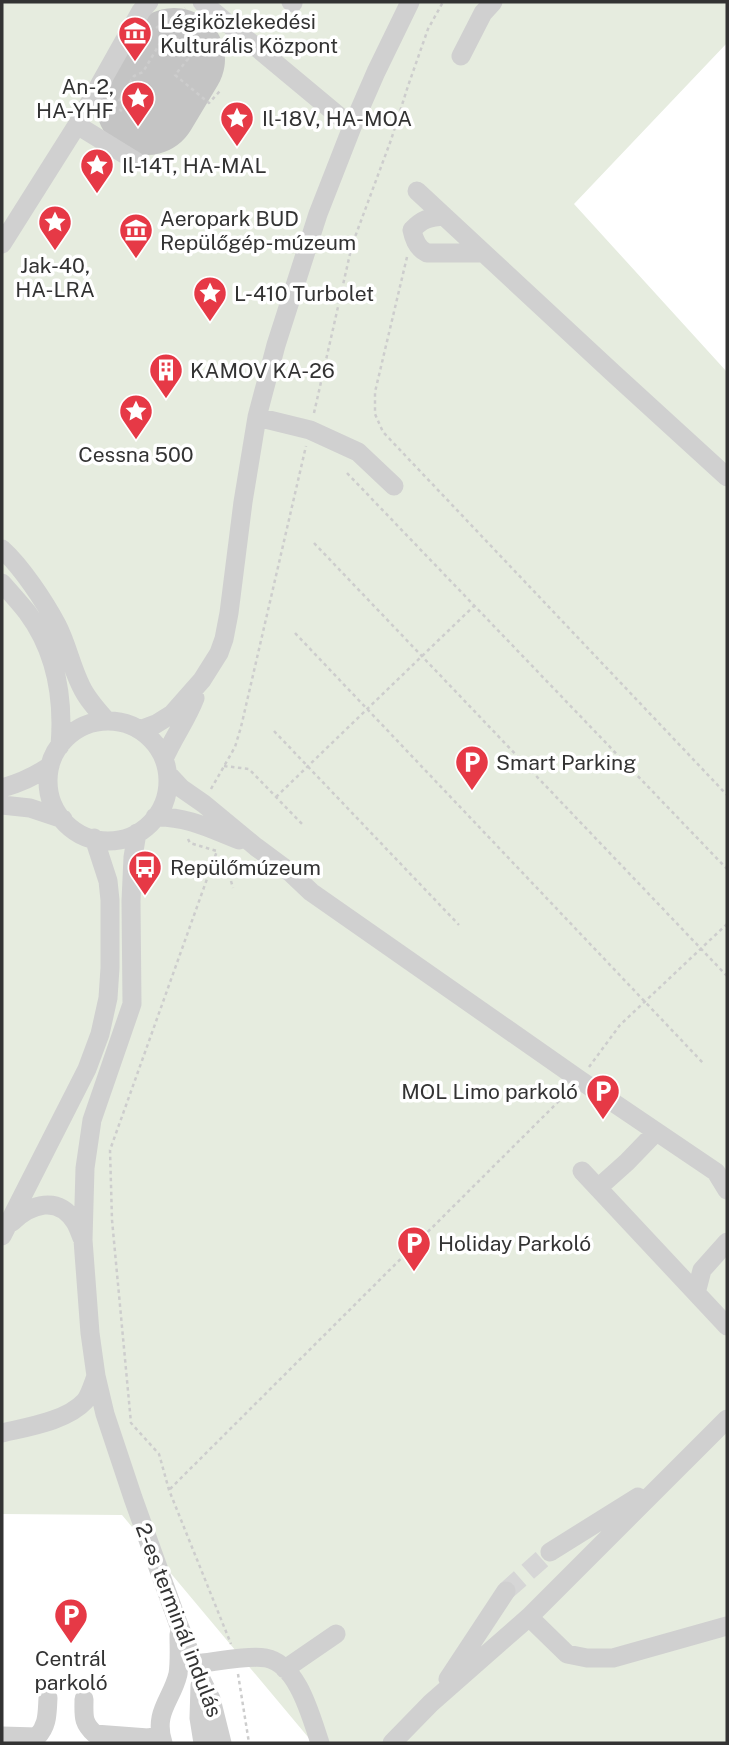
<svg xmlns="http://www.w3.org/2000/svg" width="729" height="1745" viewBox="0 0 729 1745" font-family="'Public Sans',sans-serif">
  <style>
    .green { fill: #e6ecdf }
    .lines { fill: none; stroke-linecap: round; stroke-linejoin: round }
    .runway { stroke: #c4c4c4; stroke-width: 102 }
    .minor-tunnel { stroke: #d6d6d6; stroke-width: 19; stroke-dasharray: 19 10; stroke-linecap: butt }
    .path { stroke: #cdcdcd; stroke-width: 2.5; stroke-dasharray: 3.5 3.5; stroke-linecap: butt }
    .minor { stroke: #d0d0d0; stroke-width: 19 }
    .labels { text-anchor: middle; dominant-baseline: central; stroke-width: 7; stroke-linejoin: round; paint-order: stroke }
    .poi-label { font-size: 21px; fill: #333; stroke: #fff; text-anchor: start }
    .street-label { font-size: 21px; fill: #333; stroke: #fff }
  </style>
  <rect width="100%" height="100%" fill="#fff"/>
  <path class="green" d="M 2,2 L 727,2 L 727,43 L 574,204 L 727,372 L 727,1743 L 313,1743 L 122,1515 L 2,1514 Z"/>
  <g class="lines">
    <path class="runway" d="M 147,104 L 174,59"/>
    <path class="minor-tunnel" d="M 506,1591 L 550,1552"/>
    <path class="path" d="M 156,28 L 185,8
      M 161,36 L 188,59 L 175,75 L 209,103 L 220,91
      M 107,102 L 125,113
      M 115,107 L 134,76 L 143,72 L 163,38
      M 407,257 L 375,392 L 375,414 L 383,432 L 727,795
      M 314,413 L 352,245 L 391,140 L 408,86 L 428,29 L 443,2
      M 347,473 L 727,869
      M 314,543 L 727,976
      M 295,633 L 704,1064
      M 274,731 L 459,925
      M 224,766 L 249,769 L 302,824
      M 211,789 L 235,747 L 241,727 L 306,446
      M 276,797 L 476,604
      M 188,839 L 190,843 L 217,851 L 110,1150 L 112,1220 L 131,1423 L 159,1454 L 169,1490 L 231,1644
      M 215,861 L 227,867 L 233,888
      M 589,1067 L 620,1025 L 727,924
      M 170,1489 L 569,1091
      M 238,1674 L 249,1743"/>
    <path class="minor" d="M 202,2 L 352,127
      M 291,2 L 293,3
      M 461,56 L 483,13 L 493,2
      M 77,125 L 137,162
      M 417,191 L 612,372 L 727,477
      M 444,216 C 430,217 422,219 412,230 C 414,240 418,249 427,253 L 483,253
      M 2,244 L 77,125 L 141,11 L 149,2
      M 257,417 L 310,430 L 358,452 L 394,486
      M 2,549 C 21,566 45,602 57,625 C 67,644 71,666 81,686 C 87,699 97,710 107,721
      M 2,583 C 10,592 19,602 27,612 C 56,651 64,698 60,746
      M48 781a60 60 0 1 1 120 0a60 60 0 1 1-120 0Z
      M 140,730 L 156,724 L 172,714 L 202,680 L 219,653 L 224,639 L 229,613 L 243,502 L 257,417 L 276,345 L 318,214 L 352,127 L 376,72 L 410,2
      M 164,759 C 173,738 187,719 195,698
      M 168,774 L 181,788 L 204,804 L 256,847 L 291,873 L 311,892 L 580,1080 L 716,1172 L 727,1190
      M 2,788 C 20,783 35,776 50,766
      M 2,805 L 30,808 L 63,819
      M 155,817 C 186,816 211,829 239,840
      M 137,833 L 133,857 L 131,901 L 132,1004 L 92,1120 L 85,1168 L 83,1240 L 90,1333 L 96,1376 L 105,1414 L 133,1498 L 178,1623 L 200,1677 L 211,1699 L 222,1743
      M 582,1171 L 727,1326
      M 598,1188 L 627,1162 L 656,1132
      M 12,1222 C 31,1204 58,1195 75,1222 C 78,1227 80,1233 82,1238
      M 2,1236 L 87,1069 L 100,1034 L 108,998 L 110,968 L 110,900 L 108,881 L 94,838
      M 696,1293 L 702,1270 L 727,1242
      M 2,1433 C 27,1427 67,1421 85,1401 C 90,1395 93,1384 96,1376
      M 550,1552 L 638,1497
      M 529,1617 L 567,1654 L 587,1658 L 613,1658 L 727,1626
      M 195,1664 C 215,1662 248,1655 266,1658 C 298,1664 311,1717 320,1743
      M 285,1669 L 336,1634
      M 448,1679 L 506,1591
      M 200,1685 L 199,1718 L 203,1743
      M 84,1699 C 84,1716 82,1722 95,1734 L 148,1738 L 161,1736
      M 2,1736 L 37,1737 C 48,1725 47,1714 48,1698
      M 163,1743 C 153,1712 172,1700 178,1674 C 180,1661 179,1647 179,1634
      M 392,1743 L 431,1703 L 529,1617 L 727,1419"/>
  </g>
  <defs>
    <g id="museum-pin" transform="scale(1.75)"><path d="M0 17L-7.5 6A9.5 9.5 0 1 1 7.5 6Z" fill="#e63946" stroke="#fff"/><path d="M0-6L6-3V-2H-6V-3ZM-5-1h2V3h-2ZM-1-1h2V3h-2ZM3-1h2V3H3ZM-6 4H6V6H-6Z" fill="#fff"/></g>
    <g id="sight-pin" transform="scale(1.75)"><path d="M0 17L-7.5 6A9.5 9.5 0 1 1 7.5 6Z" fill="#e63946" stroke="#fff"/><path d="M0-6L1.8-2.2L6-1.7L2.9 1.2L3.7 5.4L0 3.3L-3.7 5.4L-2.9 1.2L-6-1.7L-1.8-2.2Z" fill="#fff"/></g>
    <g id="building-pin" transform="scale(1.75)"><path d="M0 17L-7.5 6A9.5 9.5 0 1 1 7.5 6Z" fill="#e63946" stroke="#fff"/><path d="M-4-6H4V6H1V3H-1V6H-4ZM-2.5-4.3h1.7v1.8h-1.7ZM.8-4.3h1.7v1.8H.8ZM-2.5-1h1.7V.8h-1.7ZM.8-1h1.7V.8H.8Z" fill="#fff"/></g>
    <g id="parking-pin" transform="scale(1.75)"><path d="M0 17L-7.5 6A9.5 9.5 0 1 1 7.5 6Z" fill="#e63946" stroke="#fff"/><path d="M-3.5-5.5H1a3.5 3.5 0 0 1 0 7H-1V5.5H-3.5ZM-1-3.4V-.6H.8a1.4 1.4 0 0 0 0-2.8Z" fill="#fff"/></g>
    <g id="bus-pin" transform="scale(1.75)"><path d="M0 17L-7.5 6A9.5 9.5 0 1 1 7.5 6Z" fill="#e63946" stroke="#fff"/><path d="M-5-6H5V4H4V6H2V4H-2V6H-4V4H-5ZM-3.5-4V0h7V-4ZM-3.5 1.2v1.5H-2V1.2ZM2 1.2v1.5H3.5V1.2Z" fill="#fff"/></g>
  </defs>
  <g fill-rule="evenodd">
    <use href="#museum-pin" x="135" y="33"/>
    <use href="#sight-pin" x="138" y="98"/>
    <use href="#sight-pin" x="237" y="118"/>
    <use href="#sight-pin" x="97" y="165"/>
    <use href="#sight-pin" x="55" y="222"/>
    <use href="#museum-pin" x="136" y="230"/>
    <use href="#sight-pin" x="210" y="293"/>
    <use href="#building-pin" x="166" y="370"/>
    <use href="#sight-pin" x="136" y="411"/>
    <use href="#parking-pin" x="472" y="762"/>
    <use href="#bus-pin" x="145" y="867"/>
    <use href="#parking-pin" x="603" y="1091"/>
    <use href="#parking-pin" x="414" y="1243"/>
    <use href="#parking-pin" x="71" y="1615"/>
  </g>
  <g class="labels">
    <g class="poi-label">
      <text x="160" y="21">Légiközlekedési<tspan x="160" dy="24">Kulturális Központ</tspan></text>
      <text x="114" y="86" text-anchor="end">An-2,<tspan x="114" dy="24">HA-YHF</tspan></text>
      <text x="262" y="118">Il-18V, HA-MOA</text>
      <text x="122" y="165">Il-14T, HA-MAL</text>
      <text x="160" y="218">Aeropark BUD<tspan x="160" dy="24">Repülőgép-múzeum</tspan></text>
      <text x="55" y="265" text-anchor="middle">Jak-40,<tspan x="55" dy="24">HA-LRA</tspan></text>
      <text x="234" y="293">L-410 Turbolet</text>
      <text x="190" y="370">KAMOV KA-26</text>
      <text x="136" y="454" text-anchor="middle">Cessna 500</text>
      <text x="496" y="762">Smart Parking</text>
      <text x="170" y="867">Repülőmúzeum</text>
      <text x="578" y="1091" text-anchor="end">MOL Limo parkoló</text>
      <text x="438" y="1243">Holiday Parkoló</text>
      <text x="71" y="1658" text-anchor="middle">Centrál<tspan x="71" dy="24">parkoló</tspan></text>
    </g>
    <g class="street-label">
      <text transform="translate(179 1620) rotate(69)">2-es terminál indulás</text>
    </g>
  </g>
  <rect width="729" height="1745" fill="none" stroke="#333333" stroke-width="7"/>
</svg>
